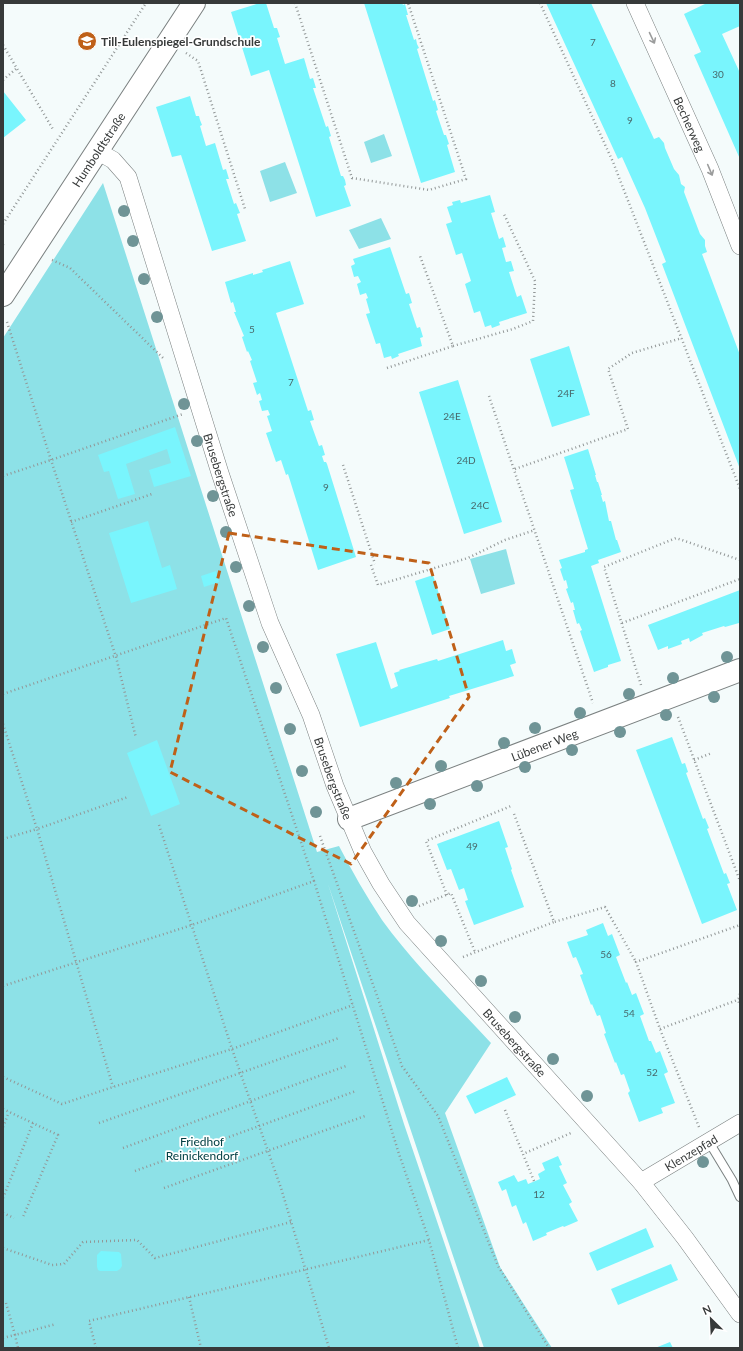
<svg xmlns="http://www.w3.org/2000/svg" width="743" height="1351" viewBox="0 0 743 1351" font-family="Lato,sans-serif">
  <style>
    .green { fill: #8de1e7 }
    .building { fill: #79f5fd }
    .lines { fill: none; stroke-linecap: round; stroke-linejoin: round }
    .lane-casing { stroke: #7b8181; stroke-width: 10 }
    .street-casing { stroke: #7b8181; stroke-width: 18 }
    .secondary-casing { stroke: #7b8181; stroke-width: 24 }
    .path { stroke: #929797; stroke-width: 2.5; stroke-dasharray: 1 3; stroke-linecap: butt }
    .lane { stroke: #fff; stroke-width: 8 }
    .street { stroke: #fff; stroke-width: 17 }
    .secondary { stroke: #fff; stroke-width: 22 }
    .tree { fill: #6f9496 }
    .oneway { stroke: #9b9c9c }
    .marked { fill: none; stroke: #bf6018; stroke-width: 3; stroke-dasharray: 8 5; stroke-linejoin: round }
    .labels { text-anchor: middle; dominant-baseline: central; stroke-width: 3.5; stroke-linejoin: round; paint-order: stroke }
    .number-label { font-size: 10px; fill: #48696b }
    .poi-label { font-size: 12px; font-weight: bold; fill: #373a3a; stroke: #fff; text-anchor: start }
    .street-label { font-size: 12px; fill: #373a3a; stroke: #fff }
    .park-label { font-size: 12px; fill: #024044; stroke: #fff }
  </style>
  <rect width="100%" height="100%" fill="#f4fbfb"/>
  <path class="green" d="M 384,134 L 392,156 L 371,163 L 364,142 Z
    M 285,162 L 297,193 L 270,202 L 260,171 Z
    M 103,183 L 317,852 L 339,846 C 352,871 366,896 382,920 C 414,964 454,1003 491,1043 L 445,1113 L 500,1267 L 552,1348 L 484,1348 L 328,884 L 404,1124 L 480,1348 L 3,1348 L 3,338 Z
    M 381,218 L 391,239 L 359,249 L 349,230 Z
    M 506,549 L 515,584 L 481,594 L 470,559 Z"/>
  <path class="building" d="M 260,3 L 266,3 L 274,28 L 277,28 L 280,37 L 277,38 L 285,64 L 304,58 L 310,79 L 313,78 L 316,88 L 313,88 L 326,127 L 328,126 L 331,136 L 329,137 L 341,176 L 343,176 L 345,180 L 346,185 L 344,186 L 351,206 L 316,217 L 269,70 L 251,76 L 231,12 Z
    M 364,3 L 402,3 L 403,5 L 405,4 L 408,15 L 406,15 L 414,40 L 416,39 L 417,44 L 419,48 L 417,49 L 433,101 L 435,100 L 438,110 L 436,111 L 444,135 L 446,135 L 449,144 L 447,145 L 455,172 L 421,183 Z
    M 546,3 L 591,3 L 654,139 L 659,137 L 664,143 L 665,148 L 674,169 L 679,175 L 681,184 L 685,187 L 684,192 L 700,234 L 705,240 L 705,246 L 707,252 L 702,254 L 740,355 L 740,469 L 662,264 L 666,262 L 645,208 L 622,157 L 618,159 Z
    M 707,3 L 740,3 L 740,26 L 722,34 L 740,73 L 740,159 L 694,55 L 701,52 L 684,14 Z
    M 3,91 L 26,120 L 3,138 Z
    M 190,96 L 196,116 L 199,116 L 200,120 L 202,125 L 200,126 L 206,146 L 215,143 L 223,170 L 226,169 L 229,179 L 226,179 L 234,204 L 236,203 L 240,213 L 237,214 L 246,241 L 212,251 L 181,155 L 172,157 L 156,107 Z
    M 490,195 L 495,212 L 491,213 L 499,239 L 503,237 L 506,247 L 502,248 L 506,262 L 511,261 L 514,271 L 509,272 L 517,297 L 521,295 L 527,313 L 499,322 L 500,325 L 492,328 L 491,325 L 485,327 L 480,311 L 474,313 L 465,284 L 471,281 L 462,253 L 456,255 L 446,224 L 452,222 L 447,207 L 453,205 L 452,202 L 460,200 L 461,203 Z
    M 390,247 L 406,294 L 409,293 L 412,303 L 409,304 L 417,328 L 420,327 L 423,337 L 420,338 L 422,346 L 398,354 L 399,356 L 392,359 L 391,356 L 384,358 L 380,343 L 376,344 L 366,314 L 370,313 L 366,299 L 368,298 L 366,293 L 360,295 L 357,284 L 361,282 L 358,276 L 354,277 L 351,266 L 355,264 L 353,259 Z
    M 290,261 L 304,304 L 276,313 L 308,411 L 311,410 L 314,420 L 310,421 L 319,446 L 322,445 L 325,455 L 322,456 L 324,462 L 326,462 L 327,464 L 356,557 L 318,570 L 288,474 L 286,475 L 281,460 L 276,462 L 266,433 L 272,431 L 267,416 L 270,415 L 268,410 L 262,411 L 259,401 L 262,400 L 260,393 L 257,395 L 253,383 L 257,382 L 250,361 L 252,360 L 248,351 L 247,352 L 242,337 L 244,336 L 234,312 L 236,312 L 233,302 L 231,303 L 225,282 L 253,273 L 253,275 L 263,272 L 262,270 Z
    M 569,346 L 590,415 L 552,427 L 530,359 Z
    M 458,380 L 502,522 L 464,534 L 419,392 Z
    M 175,427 L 191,476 L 154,487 L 149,470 L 171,463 L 167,449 L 126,464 L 135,494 L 118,499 L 109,471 L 104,472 L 98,455 Z
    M 588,449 L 596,475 L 595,475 L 597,482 L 598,482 L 602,495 L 601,495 L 603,502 L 605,501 L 609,521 L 611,521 L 616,540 L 617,540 L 621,552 L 598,560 L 599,563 L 591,566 L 621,661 L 608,665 L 608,667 L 594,672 L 580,631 L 582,630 L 579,623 L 577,624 L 573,610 L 575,610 L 573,602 L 571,603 L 566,589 L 568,588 L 566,580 L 564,581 L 560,569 L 562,568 L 559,560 L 585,552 L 585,550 L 588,549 L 570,490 L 574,489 L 564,457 Z
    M 148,521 L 162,568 L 170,565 L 177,589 L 131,603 L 109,533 Z
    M 216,571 L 219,582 L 204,587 L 201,576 Z
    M 433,575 L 450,629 L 432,635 L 415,581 Z
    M 740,590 L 739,623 L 725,627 L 724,626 L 702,633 L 703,635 L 690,642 L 689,638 L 681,641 L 682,644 L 668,649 L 668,646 L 658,650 L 648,625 Z
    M 503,640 L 506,651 L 512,649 L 516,663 L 510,665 L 514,676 L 449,696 L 450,698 L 360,727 L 336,654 L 376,642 L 391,689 L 398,686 L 394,673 L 400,671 L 399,670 L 437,659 L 438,661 Z
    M 672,737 L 682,764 L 685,763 L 688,772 L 686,773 L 703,819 L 705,818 L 709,828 L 707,829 L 724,874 L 726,873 L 730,883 L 727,884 L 737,910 L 702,924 L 636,750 Z
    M 157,740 L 180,804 L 151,816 L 127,753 Z
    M 499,821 L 508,847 L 505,848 L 512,869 L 511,870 L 524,907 L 474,925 L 465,901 L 468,900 L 464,888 L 459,890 L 451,869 L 447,870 L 437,844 Z
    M 603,923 L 608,936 L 612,934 L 620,955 L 616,957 L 626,983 L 627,982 L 632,995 L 636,993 L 644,1014 L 640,1016 L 649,1041 L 651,1041 L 656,1053 L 660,1051 L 668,1072 L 664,1074 L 675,1103 L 661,1108 L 663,1113 L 639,1122 L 628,1093 L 630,1091 L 624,1074 L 621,1075 L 616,1062 L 615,1063 L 604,1034 L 606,1033 L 600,1015 L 597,1016 L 592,1004 L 591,1005 L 580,975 L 583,974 L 576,957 L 573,958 L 567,942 L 588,935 L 586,930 Z
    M 507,1077 L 516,1095 L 475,1114 L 466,1096 Z
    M 558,1156 L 562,1165 L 559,1166 L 567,1183 L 563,1185 L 572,1202 L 569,1204 L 578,1221 L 564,1227 L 563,1226 L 546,1233 L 547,1235 L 533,1241 L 526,1222 L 523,1224 L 516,1205 L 512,1207 L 506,1189 L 502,1191 L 498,1182 L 514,1175 L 518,1182 L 526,1179 L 528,1184 L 540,1179 L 538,1174 L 545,1170 L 542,1163 Z
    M 646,1228 L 654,1247 L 597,1271 L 589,1253 Z
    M 101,1251 L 119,1252 L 121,1254 L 122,1266 L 120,1269 L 117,1271 L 100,1271 L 98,1270 L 97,1267 L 97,1255 Z
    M 671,1264 L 678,1280 L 618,1305 L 611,1289 Z
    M 670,1342 L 673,1348 L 655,1348 Z"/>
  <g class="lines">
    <g class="lane-casing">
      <path id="lane" d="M 709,1142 L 732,1180 L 740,1197"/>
    </g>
    <g class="street-casing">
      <g id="street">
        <path id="s1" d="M 635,3 L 710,169 L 740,246"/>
        <path id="s2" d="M 97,151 L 113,160 L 128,177 L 220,473 L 270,623 L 311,715 L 335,786 L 363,852 L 381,884 L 407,923 L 641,1182 L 685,1238 L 740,1314"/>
        <path id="s3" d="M 641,1182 L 740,1123"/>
      </g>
    </g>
    <g class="secondary-casing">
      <g id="secondary">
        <path id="s4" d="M 3,295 L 194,3"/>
        <path id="s5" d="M 349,819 L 740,670"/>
      </g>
    </g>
    <path class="path" d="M 295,3 L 352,178 L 429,190 L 466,179 L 408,3
      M 540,3 L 613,162 L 740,489
      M 3,45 L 54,131
      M 186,53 L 198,61 L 245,209
      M 3,80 L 17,68
      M 3,224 L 146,3
      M 3,245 L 5,247
      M 52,260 L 70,268 L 163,358
      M 7,322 L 51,460 L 116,657 L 136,738
      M 453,346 L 513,329 L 533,321 L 535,281 L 504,214
      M 387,368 L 453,346 L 420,256
      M 489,396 L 593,703
      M 343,465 L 375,564
      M 515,469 L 628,429 L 608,369 L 632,353 L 682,338
      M 3,476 L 51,460 L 183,414
      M 71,522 L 152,494
      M 371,565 L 378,585 L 468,558 L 505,540 L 535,530
      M 622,623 L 740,579
      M 641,685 L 604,567 L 676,538 L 740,560
      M 3,694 L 226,618 L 314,881
      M 678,717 L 740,881
      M 3,724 L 37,829 L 128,797
      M 694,760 L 712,753
      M 514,814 L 554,922 L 605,907 L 636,962
      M 159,825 L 232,1049 L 281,1188 L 329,1348
      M 320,836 L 402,1066 L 438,1116 L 498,1266 L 549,1348
      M 3,839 L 37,829 L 113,1087
      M 447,895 L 426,841 L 511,806
      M 419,906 L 451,893 L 475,952
      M 463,957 L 554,922
      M 3,986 L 192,925 L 314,881 L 399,1154 L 429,1240 L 458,1348
      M 740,994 L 738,1000 L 740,1005
      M 660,1029 L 740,999
      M 3,1077 L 62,1104 L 113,1087 L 232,1049 L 353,1005
      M 3,1109 L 58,1135 L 23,1217
      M 505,1110 L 523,1154
      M 99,1123 L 339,1038
      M 3,1127 L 9,1112
      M 699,1127 L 660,1029 L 636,962 L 740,925
      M 123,1148 L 346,1066
      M 135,1171 L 356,1091
      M 534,1181 L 523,1154 L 571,1133
      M 164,1188 L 365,1116
      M 3,1198 L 33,1123
      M 3,1213 L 14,1218
      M 3,1248 L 52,1265 L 64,1264 L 83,1242 L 137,1240 L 155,1258 L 291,1222
      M 189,1297 L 201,1348
      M 6,1303 L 15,1335 L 56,1324
      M 3,1338 L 15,1335 L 18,1348
      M 96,1348 L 89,1321 L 429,1240"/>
    <use href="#lane" class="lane"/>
    <use href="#street" class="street"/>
    <use href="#secondary" class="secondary"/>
  </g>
  <g class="tree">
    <circle cx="124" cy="211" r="6"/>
    <circle cx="133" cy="241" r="6"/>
    <circle cx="144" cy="279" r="6"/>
    <circle cx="157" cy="317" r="6"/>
    <circle cx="184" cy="404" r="6"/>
    <circle cx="197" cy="441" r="6"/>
    <circle cx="213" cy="496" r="6"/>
    <circle cx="226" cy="532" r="6"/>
    <circle cx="236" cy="567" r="6"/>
    <circle cx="249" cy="606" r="6"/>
    <circle cx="263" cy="647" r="6"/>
    <circle cx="727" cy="657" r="6"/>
    <circle cx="673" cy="678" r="6"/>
    <circle cx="276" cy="688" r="6"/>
    <circle cx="629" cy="694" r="6"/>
    <circle cx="714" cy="697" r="6"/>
    <circle cx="580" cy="713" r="6"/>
    <circle cx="666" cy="715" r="6"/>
    <circle cx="535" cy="728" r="6"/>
    <circle cx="290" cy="729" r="6"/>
    <circle cx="620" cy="732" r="6"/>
    <circle cx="504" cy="743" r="6"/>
    <circle cx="572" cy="750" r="6"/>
    <circle cx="441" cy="766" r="6"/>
    <circle cx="525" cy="767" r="6"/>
    <circle cx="302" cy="771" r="6"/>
    <circle cx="396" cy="783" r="6"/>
    <circle cx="477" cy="786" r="6"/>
    <circle cx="430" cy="804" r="6"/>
    <circle cx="316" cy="812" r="6"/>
    <circle cx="412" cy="901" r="6"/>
    <circle cx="441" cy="941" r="6"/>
    <circle cx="481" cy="981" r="6"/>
    <circle cx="515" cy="1017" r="6"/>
    <circle cx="553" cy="1059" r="6"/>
    <circle cx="587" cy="1096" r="6"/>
    <circle cx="703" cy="1162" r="6"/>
  </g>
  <defs><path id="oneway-shaft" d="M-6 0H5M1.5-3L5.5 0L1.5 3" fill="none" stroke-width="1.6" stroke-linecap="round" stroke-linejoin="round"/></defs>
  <g class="oneway">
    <use href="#oneway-shaft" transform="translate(652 38) rotate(65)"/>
    <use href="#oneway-shaft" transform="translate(710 170) rotate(67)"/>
  </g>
  <path class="marked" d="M 229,533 L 429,563 L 469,697 L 351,864 L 170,772 Z"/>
  <defs>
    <g id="school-disc" transform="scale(1)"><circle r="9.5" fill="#bf6018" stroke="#fff"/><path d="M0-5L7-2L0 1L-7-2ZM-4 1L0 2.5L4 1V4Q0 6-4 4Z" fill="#fff"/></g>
  </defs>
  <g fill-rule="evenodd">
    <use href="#school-disc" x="87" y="41"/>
  </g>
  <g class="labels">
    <g class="number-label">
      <text x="593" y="42">7</text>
      <text x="718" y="74">30</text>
      <text x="613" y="83">8</text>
      <text x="630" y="120">9</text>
      <text x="252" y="329">5</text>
      <text x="291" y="382">7</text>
      <text x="566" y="393">24F</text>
      <text x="452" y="416">24E</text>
      <text x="466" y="460">24D</text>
      <text x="326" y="487">9</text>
      <text x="480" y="505">24C</text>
      <text x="472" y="846">49</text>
      <text x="606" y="954">56</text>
      <text x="629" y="1013">54</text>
      <text x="652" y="1072">52</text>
      <text x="539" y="1194">12</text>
    </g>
    <g class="poi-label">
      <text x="101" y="41">Till-Eulenspiegel-Grundschule</text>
    </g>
    <g class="street-label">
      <text stroke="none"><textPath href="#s1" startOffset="133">Becherweg</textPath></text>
      <text stroke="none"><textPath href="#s4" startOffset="174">Humboldtstraße</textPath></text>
      <text stroke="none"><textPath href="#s2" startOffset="353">Brusebergstraße</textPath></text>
      <text stroke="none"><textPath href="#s5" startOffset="209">Lübener Weg</textPath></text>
      <text stroke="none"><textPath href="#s2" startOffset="677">Brusebergstraße</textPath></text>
      <text stroke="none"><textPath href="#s2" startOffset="1001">Brusebergstraße</textPath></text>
      <text stroke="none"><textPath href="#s3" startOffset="58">Klenzepfad</textPath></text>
    </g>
    <g class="park-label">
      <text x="202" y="1141">Friedhof<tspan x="202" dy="14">Reinickendorf</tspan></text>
    </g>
  </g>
  <rect width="743" height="1351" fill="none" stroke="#373a3a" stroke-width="8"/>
  <g transform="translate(711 1319) rotate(336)" stroke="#ffffff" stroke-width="3" paint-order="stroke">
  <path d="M0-3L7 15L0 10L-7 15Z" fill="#373a3a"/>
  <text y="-6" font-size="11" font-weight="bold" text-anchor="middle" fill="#373a3a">N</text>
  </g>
</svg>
